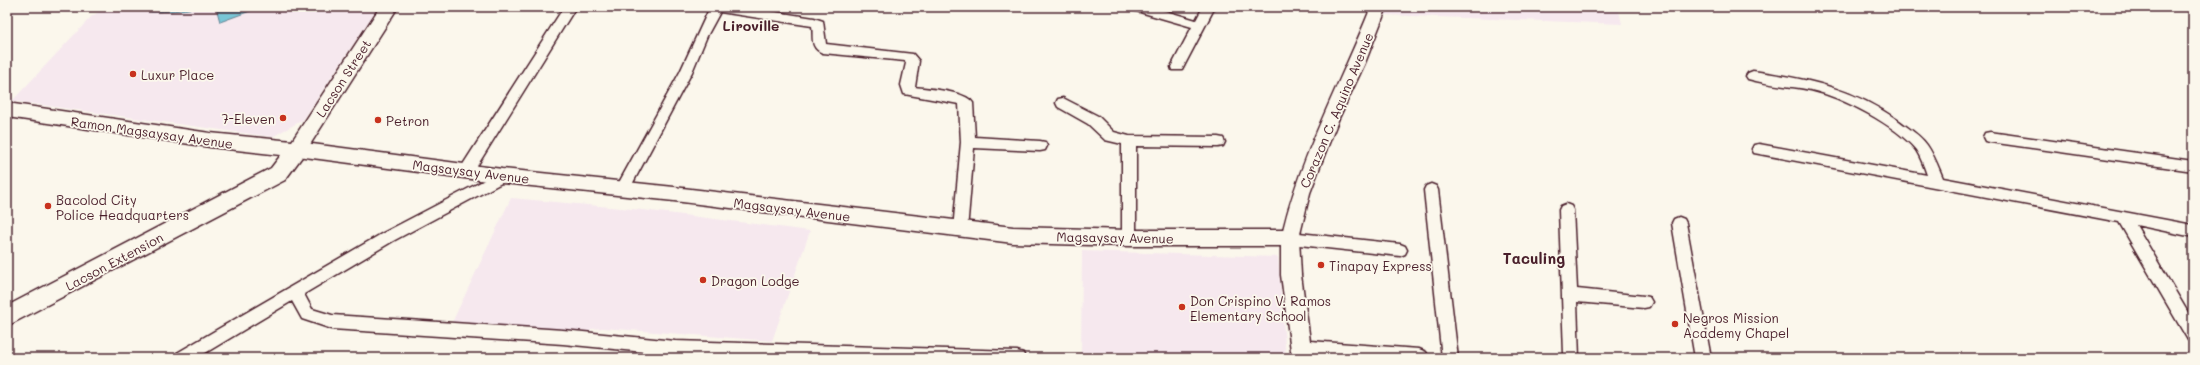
<svg xmlns="http://www.w3.org/2000/svg" width="2200" height="365" viewBox="0 0 2200 365" font-family="Mali,sans-serif">
  <style>
    .built { fill: #f6e8ee }
    .water { fill: #78c6d6; stroke: #668392 }
    .lines { fill: none; stroke-linecap: round; stroke-linejoin: round }
    .minor-casing { stroke: #4a1f2b; stroke-width: 3 }
    .tertiary-casing { stroke: #4a1f2b; stroke-width: 3 }
    .secondary-casing { stroke: #4a1f2b; stroke-width: 3 }
    .minor { fill: #fbf7ec; fill-rule: evenodd }
    .tertiary { fill: #fbf7ec; fill-rule: evenodd }
    .secondary { fill: #fbf7ec; fill-rule: evenodd }
    .poi-dot { fill: #c8321e; stroke: #fbf7ec; stroke-width: 1.5 }
    .labels { text-anchor: middle; dominant-baseline: central; stroke-width: 3.5; stroke-linejoin: round; paint-order: stroke }
    .poi-label { font-size: 13px; fill: #4a1f2b; stroke: #fbf7ec; text-anchor: start }
    .street-label { font-size: 13px; fill: #4a1f2b; stroke: #fbf7ec }
    .neighbourhood-label { font-size: 14px; font-weight: bold; fill: #4a1f2b; stroke: #fbf7ec }
    .quarter-label { font-size: 15px; font-weight: bold; fill: #4a1f2b; stroke: #fbf7ec }
  </style>
  <rect width="100%" height="100%" fill="#fbf7ec"/>
  <filter id="ink" filterUnits="userSpaceOnUse"><feTurbulence type="fractalNoise" baseFrequency=".025" numOctaves="2"/><feDisplacementMap in="SourceGraphic" scale="8" xChannelSelector="R" yChannelSelector="G"/><feConvolveMatrix kernelMatrix="1 2 1 2 8 2 1 2 1" color-interpolation-filters="sRGB"/></filter>
  <g filter="url(#ink)">
    <path class="built" d="M 106,7 L 149,12 L 186,10 L 199,7 L 378,7 L 303,120 L 272,137 L 12,101 L 91,17 Z
      M 1388,7 L 1618,7 L 1622,24 L 1385,15 Z
      M 511,198 L 643,210 L 810,231 L 772,341 L 603,328 L 591,329 L 586,340 L 447,333 Z
      M 1082,251 L 1278,257 L 1286,358 L 1081,358 Z"/>
    <path class="water" d="M 131,7 L 199,7 C 187,10 139,16 131,7 Z
      M 229,7 L 261,7 L 220,22 L 217,11 Z"/>
    <g class="lines">
      <g class="minor-casing">
        <path id="minor" d="M 564,7 L 576,7 L 472,174 L 467,175 L 462,174 L 460,170 L 462,166 Z
          M 710,7 L 744,7 L 814,18 L 823,21 L 826,44 L 913,54 L 919,61 L 915,87 C 929,89 966,91 973,103 L 975,137 L 1040,141 L 1045,142 L 1047,146 L 1045,150 L 1040,151 L 974,148 L 967,230 L 965,234 L 960,236 L 955,234 L 953,230 L 961,142 L 959,104 L 904,94 L 901,85 L 906,63 L 905,61 L 823,53 C 809,48 814,36 812,26 L 720,12 L 707,36 L 692,72 L 628,192 L 623,194 L 618,192 L 616,188 L 680,72 Z
          M 1131,7 L 1152,7 L 1196,20 L 1203,7 L 1215,7 L 1182,70 L 1172,70 L 1171,67 L 1192,27 L 1133,10 Z
          M 1753,71 C 1809,79 1852,88 1899,121 C 1908,128 1920,135 1927,145 C 1934,155 1938,166 1943,178 L 2193,225 L 2193,237 L 2136,225 L 2193,321 L 2193,342 L 2188,340 L 2119,222 L 1754,153 L 1752,149 L 1754,145 L 1759,144 L 1927,175 C 1924,166 1921,158 1916,150 C 1896,125 1842,97 1811,90 C 1791,86 1768,85 1748,79 L 1746,76 L 1748,73 Z
          M 1063,98 L 1098,116 L 1114,132 L 1129,136 L 1218,137 L 1223,138 L 1225,142 L 1223,146 L 1218,147 L 1136,146 L 1136,238 L 1134,242 L 1129,244 L 1124,242 L 1122,238 L 1122,144 L 1105,140 L 1088,124 L 1058,107 L 1056,103 L 1058,99 Z
          M 1990,132 L 2193,161 L 2193,171 L 1990,142 L 1985,141 L 1983,137 L 1985,133 Z
          M 502,171 L 507,172 L 509,176 L 507,180 L 393,241 L 304,294 L 312,309 L 332,315 L 563,330 L 675,341 L 1017,351 L 1023,353 L 1025,358 L 785,358 L 675,355 L 563,344 L 332,329 L 302,319 L 292,301 L 197,358 L 175,358 L 177,353 L 383,233 Z
          M 1431,184 L 1436,186 L 1438,190 L 1458,358 L 1442,358 L 1424,190 L 1426,186 Z
          M 1566,204 L 1571,206 L 1573,210 L 1577,289 L 1644,296 L 1649,297 L 1652,302 L 1649,307 L 1644,308 L 1577,302 L 1579,358 L 1562,358 L 1564,354 L 1559,210 L 1561,206 Z
          M 1679,217 L 1684,219 L 1686,223 L 1711,358 L 1695,358 L 1672,223 L 1674,219 Z
          M 1290,232 L 1400,244 L 1405,246 L 1407,250 L 1405,254 L 1400,256 L 1290,244 L 1285,242 L 1283,238 L 1285,234 Z"/>
      </g>
      <g class="tertiary-casing">
        <path id="tertiary" d="M 1371,7 L 1387,7 L 1365,63 L 1339,118 L 1324,156 L 1310,193 L 1299,238 L 1301,275 L 1310,341 L 1419,349 L 1426,352 L 1429,358 L 1292,358 L 1281,275 L 1281,246 L 1129,246 L 1013,243 L 674,201 L 502,183 L 297,156 L 291,154 L 288,149 L 291,144 L 297,142 L 502,169 L 674,187 L 1013,227 L 1129,230 L 1283,230 C 1302,152 1341,82 1371,7 Z"/>
      </g>
      <g class="secondary-casing">
        <path id="secondary" d="M 380,7 L 398,7 L 304,154 L 285,180 L 7,326 L 7,306 L 271,168 L 281,155 L 210,147 L 7,117 L 7,103 L 210,133 L 292,141 Z"/>
      </g>
      <use href="#minor" class="minor"/>
      <use href="#tertiary" class="tertiary"/>
      <use href="#secondary" class="secondary"/>
    </g>
  </g>
  <g class="poi-dot">
    <circle cx="133" cy="74" r="4"/>
    <circle cx="283" cy="118" r="4"/>
    <circle cx="378" cy="120" r="4"/>
    <circle cx="48" cy="206" r="4"/>
    <circle cx="1321" cy="265" r="4"/>
    <circle cx="703" cy="280" r="4"/>
    <circle cx="1182" cy="307" r="4"/>
    <circle cx="1675" cy="324" r="4"/>
  </g>
  <g class="labels">
    <g class="poi-label">
      <text x="141" y="74">Luxur Place</text>
      <text x="275" y="118" text-anchor="end">7-Eleven</text>
      <text x="386" y="120">Petron</text>
      <text x="56" y="199">Bacolod City<tspan x="56" dy="15">Police Headquarters</tspan></text>
      <text x="1329" y="265">Tinapay Express</text>
      <text x="711" y="280">Dragon Lodge</text>
      <text x="1190" y="300">Don Crispino V. Ramos<tspan x="1190" dy="15">Elementary School</tspan></text>
      <text x="1683" y="317">Negros Mission<tspan x="1683" dy="15">Academy Chapel</tspan></text>
    </g>
    <g class="street-label">
      <text transform="translate(343 78) rotate(-57)">Lacson Street</text>
      <text transform="translate(1336 110) rotate(-67)">Corazon C. Aquino Avenue</text>
      <text transform="translate(152 132) rotate(8)">Ramon Magsaysay Avenue</text>
      <text transform="translate(471 171) rotate(7)">Magsaysay Avenue</text>
      <text transform="translate(792 209) rotate(7)">Magsaysay Avenue</text>
      <text transform="translate(1115 237) rotate(1)">Magsaysay Avenue</text>
      <text transform="translate(114 261) rotate(-28)">Lacson Extension</text>
    </g>
    <g class="neighbourhood-label">
      <text x="751" y="25">Liroville</text>
    </g>
    <g class="quarter-label">
      <text x="1534" y="258">Taculing</text>
    </g>
  </g>
  <rect width="2200" height="365" fill="none" stroke="#fbf7ec" stroke-width="24"/>
  <rect x="12" y="12" width="2176" height="341" fill="none" stroke="#4a1f2b" stroke-width="1.5" filter="url(#ink)"/>
</svg>
